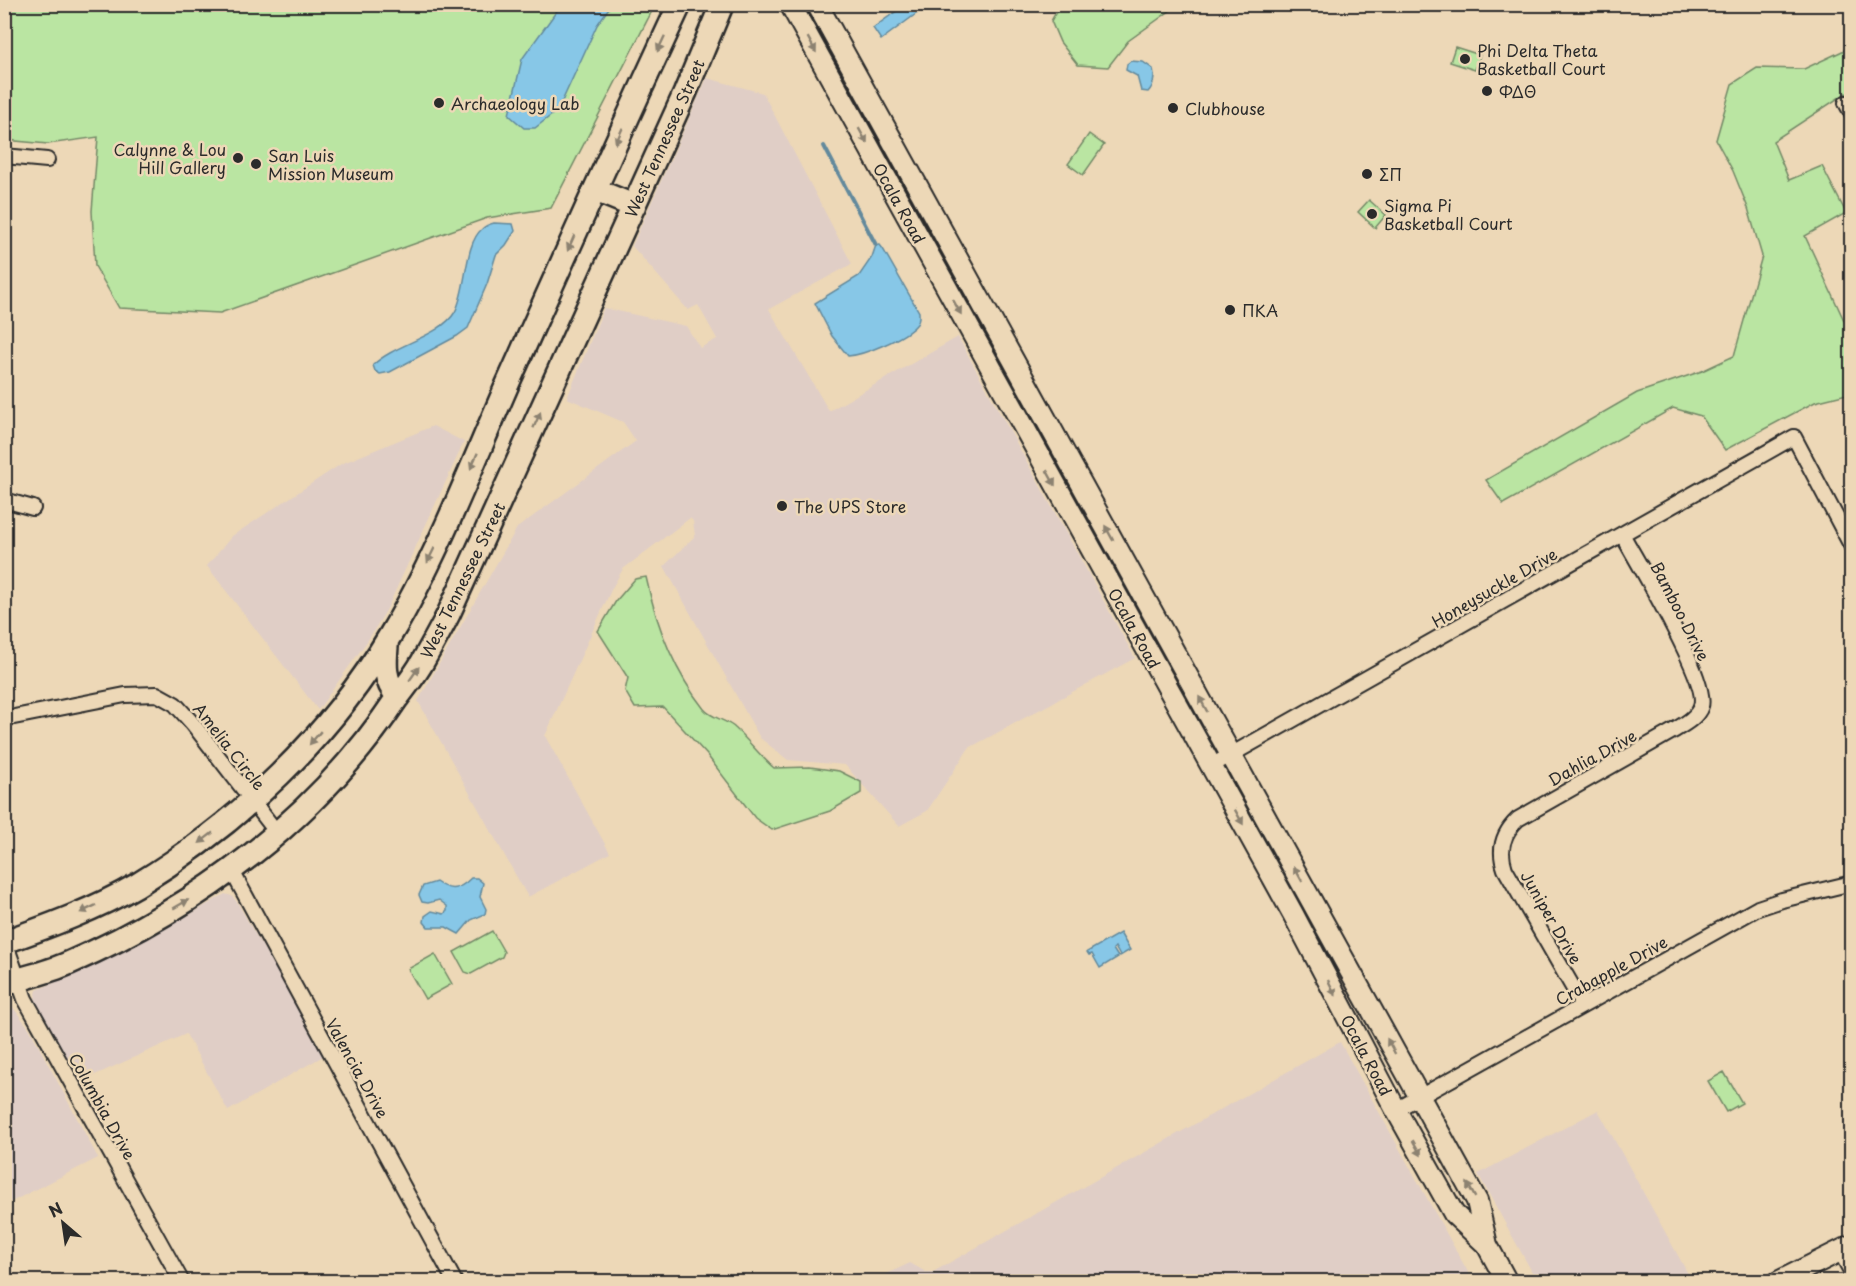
<svg xmlns="http://www.w3.org/2000/svg" width="1856" height="1286" viewBox="0 0 1856 1286" font-family="'Playpen Sans',sans-serif">
  <style>
    .built { fill: #e0cec6 }
    .green { fill: #bae5a2; stroke: #728866; stroke-width: 1.5 }
    .water { fill: #87c7e7; stroke: #62899c; stroke-width: 1.5 }
    .lines { fill: none; stroke-linecap: round; stroke-linejoin: round }
    .stream { stroke: #62899c; stroke-width: 4 }
    .street-casing { stroke: #2b2b2b; stroke-width: 18 }
    .secondary-casing { stroke: #2b2b2b; stroke-width: 24 }
    .primary-casing { stroke: #2b2b2b; stroke-width: 27 }
    .street { stroke: #edd8b7; stroke-width: 14 }
    .secondary { stroke: #edd8b7; stroke-width: 20 }
    .primary { stroke: #edd8b7; stroke-width: 22 }
    .oneway { fill: #8c8271 }
    .poi-dot { fill: #2b2b2b; stroke: #edd8b7; stroke-width: 2 }
    .labels { text-anchor: middle; dominant-baseline: central; stroke-width: 5; stroke-linejoin: round; paint-order: stroke }
    .poi-label { font-size: 16px; fill: #2b2b2b; stroke: #edd8b7; text-anchor: start }
    .street-label { font-size: 16px; fill: #2b2b2b; stroke: #edd8b7 }
  </style>
  <rect width="100%" height="100%" fill="#edd8b7"/>
  <filter id="ink" filterUnits="userSpaceOnUse"><feTurbulence type="fractalNoise" baseFrequency=".0167" numOctaves="2"/><feDisplacementMap in="SourceGraphic" scale="12" xChannelSelector="R" yChannelSelector="G"/><feConvolveMatrix kernelMatrix="1 2 1 2 8 2 1 2 1" color-interpolation-filters="sRGB"/></filter>
  <g filter="url(#ink)">
    <path class="built" d="M 707,78 L 763,93 L 852,264 L 769,309 L 829,411 L 958,337 L 1135,658 L 969,748 L 927,811 L 899,826 L 845,765 L 788,760 L 760,738 L 664,566 L 695,536 L 693,521 L 690,518 L 623,569 L 612,588 L 545,736 L 610,853 L 528,897 L 418,701 L 517,528 L 636,441 L 623,422 L 567,398 L 604,308 L 686,326 L 700,348 L 717,339 L 698,305 L 688,310 L 632,246 Z
      M 433,426 L 464,442 L 387,609 L 368,640 L 318,710 L 207,566 L 232,536 L 341,464 Z
      M 225,894 L 232,896 L 237,902 L 325,1055 L 228,1111 L 186,1034 L 77,1083 L 44,1022 L 35,998 L 37,990 L 96,965 L 137,945 Z
      M 5,1001 L 8,1001 L 29,1028 L 98,1158 L 5,1205 Z
      M 1340,1042 L 1473,1281 L 872,1281 L 910,1263 L 926,1272 L 933,1272 Z
      M 1598,1110 L 1631,1170 L 1692,1281 L 1537,1281 L 1478,1174 Z"/>
    <path class="green" d="M 4,5 L 655,5 L 551,208 L 487,218 L 220,313 L 119,308 L 95,266 L 92,211 L 98,137 L 48,144 L 5,140 Z
      M 1060,5 L 1060,4 L 1178,5 L 1128,41 L 1108,67 L 1078,65 L 1060,42 L 1051,21 Z
      M 1455,47 L 1480,55 L 1475,70 L 1450,62 Z
      M 1851,47 L 1851,99 L 1846,93 L 1773,141 L 1789,180 L 1822,166 L 1846,213 L 1805,236 L 1849,331 L 1851,332 L 1851,393 L 1815,402 L 1725,450 L 1701,416 L 1673,408 L 1503,504 L 1486,480 L 1637,393 L 1702,371 L 1734,356 L 1762,256 L 1748,208 L 1733,171 L 1716,140 L 1732,84 L 1757,68 L 1804,69 Z
      M 1089,134 L 1104,145 L 1083,175 L 1068,164 Z
      M 1369,200 L 1386,215 L 1375,228 L 1358,212 Z
      M 646,577 C 656,624 674,671 704,709 C 711,718 727,720 735,728 C 749,741 760,756 774,768 L 810,767 L 839,771 L 861,782 L 861,793 L 830,811 L 772,830 L 755,818 L 707,755 L 663,707 L 635,708 L 625,691 L 628,678 L 598,631 L 616,601 L 635,579 Z
      M 492,931 L 504,952 L 502,957 L 471,974 L 465,972 L 454,952 Z
      M 435,954 L 452,984 L 425,999 L 408,969 Z
      M 1724,1072 L 1742,1103 L 1726,1112 L 1708,1081 Z"/>
    <path class="water" d="M 561,5 L 611,5 L 597,25 L 558,110 L 535,128 L 524,128 L 509,115 L 522,59 Z
      M 905,5 L 928,5 L 881,40 L 873,28 Z
      M 1131,61 L 1143,62 L 1153,69 C 1155,76 1154,86 1148,92 L 1141,91 L 1137,76 L 1126,70 L 1127,64 Z
      M 494,223 L 513,224 L 515,231 L 506,245 L 496,255 L 487,284 L 468,328 L 457,336 L 390,372 L 380,374 L 375,371 L 373,365 C 395,344 441,336 455,312 C 467,291 464,244 482,229 C 485,226 490,224 494,223 Z
      M 876,245 L 880,245 L 883,249 L 919,312 C 919,317 920,321 916,325 C 905,338 864,355 848,356 L 832,336 L 815,303 L 859,276 L 872,257 Z
      M 471,878 L 477,878 L 483,883 L 480,897 L 486,909 L 485,914 L 471,920 L 459,934 L 446,927 L 428,927 L 424,922 L 425,916 L 432,911 L 444,914 L 447,911 L 447,906 L 439,900 L 428,903 L 422,902 L 419,895 L 423,886 L 436,882 C 450,892 459,890 471,878 Z
      M 1120,933 L 1130,950 L 1120,956 L 1115,947 L 1113,949 L 1118,957 L 1100,968 L 1092,954 L 1089,955 L 1087,952 Z"/>
    <g class="lines">
      <path class="stream" d="M 824,146 L 876,245"/>
      <g class="street-casing">
        <path id="street" d="M 1846,103 L 1852,114
          M 4,156 L 47,160
          M 4,500 L 33,508
          M 4,719 L 125,695 L 157,694 L 175,704 L 193,724 L 278,834
          M 1211,766 L 1794,437 L 1852,547
          M 232,871 L 455,1282
          M 5,942 L 25,999 L 182,1282
          M 1583,1005 L 1505,869 C 1498,849 1503,833 1518,819 L 1673,731 C 1683,725 1697,718 1701,706 C 1710,681 1637,562 1622,534
          M 1396,1110 L 1758,908 L 1782,900 L 1852,883
          M 1840,1251 L 1852,1273"/>
      </g>
      <g class="secondary-casing">
        <path id="secondary" d="M 790,4 L 1293,914 L 1396,1110 L 1454,1214 L 1487,1245 L 1507,1282
          M 817,4 L 1477,1201 L 1487,1245
          M 1778,1282 L 1852,1245"/>
      </g>
      <g class="primary-casing">
        <path id="primary" d="M 595,190 L 634,206
          M 387,641 C 385,663 383,680 398,697
          M 4,942 C 49,926 96,909 137,885 C 239,823 330,737 391,634 C 437,557 472,465 508,383 C 565,256 621,130 680,4
          M 4,984 C 26,977 49,972 69,963 C 200,906 318,817 397,698 C 406,686 416,674 423,661 C 432,645 441,629 449,613 L 685,93 L 722,4"/>
      </g>
      <use href="#street" class="street"/>
      <use href="#secondary" class="secondary"/>
      <use href="#primary" class="primary"/>
    </g>
    <defs><path id="oneway-solid" d="M-6-.8H1V-3.2L6.5 0L1 3.2V.8H-6Z" transform="scale(1.5)"/></defs>
    <g class="oneway">
      <use href="#oneway-solid" transform="translate(661 44) rotate(115)"/>
      <use href="#oneway-solid" transform="translate(812 45) rotate(61)"/>
      <use href="#oneway-solid" transform="translate(619 136) rotate(114)"/>
      <use href="#oneway-solid" transform="translate(863 136) rotate(61)"/>
      <use href="#oneway-solid" transform="translate(571 243) rotate(114)"/>
      <use href="#oneway-solid" transform="translate(957 307) rotate(61)"/>
      <use href="#oneway-solid" transform="translate(537 420) rotate(-66)"/>
      <use href="#oneway-solid" transform="translate(474 461) rotate(114)"/>
      <use href="#oneway-solid" transform="translate(1051 478) rotate(61)"/>
      <use href="#oneway-solid" transform="translate(1109 533) rotate(-119)"/>
      <use href="#oneway-solid" transform="translate(431 555) rotate(116)"/>
      <use href="#oneway-solid" transform="translate(414 674) rotate(-55)"/>
      <use href="#oneway-solid" transform="translate(1203 704) rotate(-119)"/>
      <use href="#oneway-solid" transform="translate(315 738) rotate(130)"/>
      <use href="#oneway-solid" transform="translate(1239 817) rotate(61)"/>
      <use href="#oneway-solid" transform="translate(206 838) rotate(142)"/>
      <use href="#oneway-solid" transform="translate(1298 874) rotate(-119)"/>
      <use href="#oneway-solid" transform="translate(181 904) rotate(-30)"/>
      <use href="#oneway-solid" transform="translate(88 909) rotate(154)"/>
      <use href="#oneway-solid" transform="translate(1332 988) rotate(63)"/>
      <use href="#oneway-solid" transform="translate(1391 1046) rotate(-118)"/>
      <use href="#oneway-solid" transform="translate(1417 1148) rotate(61)"/>
      <use href="#oneway-solid" transform="translate(1471 1190) rotate(-119)"/>
    </g>
  </g>
  <g class="poi-dot">
    <circle cx="1465" cy="59" r="6"/>
    <circle cx="1487" cy="91" r="6"/>
    <circle cx="439" cy="103" r="6"/>
    <circle cx="1173" cy="108" r="6"/>
    <circle cx="238" cy="158" r="6"/>
    <circle cx="256" cy="164" r="6"/>
    <circle cx="1367" cy="174" r="6"/>
    <circle cx="1372" cy="214" r="6"/>
    <circle cx="1230" cy="310" r="6"/>
    <circle cx="782" cy="506" r="6"/>
  </g>
  <g class="labels">
    <g class="poi-label">
      <text x="1477" y="50">Phi Delta Theta<tspan x="1477" dy="18">Basketball Court</tspan></text>
      <text x="1499" y="91">ΦΔΘ</text>
      <text x="451" y="103">Archaeology Lab</text>
      <text x="1185" y="108">Clubhouse</text>
      <text x="226" y="149" text-anchor="end">Calynne &amp; Lou<tspan x="226" dy="18">Hill Gallery</tspan></text>
      <text x="268" y="155">San Luis<tspan x="268" dy="18">Mission Museum</tspan></text>
      <text x="1379" y="174">ΣΠ</text>
      <text x="1384" y="205">Sigma Pi<tspan x="1384" dy="18">Basketball Court</tspan></text>
      <text x="1242" y="310">ΠΚΑ</text>
      <text x="794" y="506">The UPS Store</text>
    </g>
    <g class="street-label">
      <text transform="translate(664 138) rotate(-66)">West Tennessee Street</text>
      <text transform="translate(900 203) rotate(61)">Ocala Road</text>
      <text transform="translate(462 580) rotate(-64)">West Tennessee Street</text>
      <text transform="translate(1494 587) rotate(-30)">Honeysuckle Drive</text>
      <text transform="translate(1681 611) rotate(63)">Bamboo Drive</text>
      <text transform="translate(1135 628) rotate(61)">Ocala Road</text>
      <text transform="translate(230 746) rotate(52)">Amelia Circle</text>
      <text transform="translate(1592 757) rotate(-29)">Dahlia Drive</text>
      <text transform="translate(1552 917) rotate(60)">Juniper Drive</text>
      <text transform="translate(1611 970) rotate(-29)">Crabapple Drive</text>
      <text transform="translate(1367 1055) rotate(62)">Ocala Road</text>
      <text transform="translate(358 1068) rotate(61)">Valencia Drive</text>
      <text transform="translate(103 1106) rotate(61)">Columbia Drive</text>
    </g>
  </g>
  <rect width="1856" height="1286" fill="none" stroke="#edd8b7" stroke-width="24"/>
  <rect x="12" y="12" width="1832" height="1262" fill="none" stroke="#2b2b2b" stroke-width="2" filter="url(#ink)"/>
  <g transform="translate(63 1223) rotate(331)" stroke="#edd8b7" stroke-width="4.5" paint-order="stroke">
  <path d="M0-4.5L10 22L0 15L-10 22Z" fill="#2b2b2b"/>
  <text y="-9" font-size="16" font-weight="bold" text-anchor="middle" fill="#2b2b2b">N</text>
  </g>
</svg>
